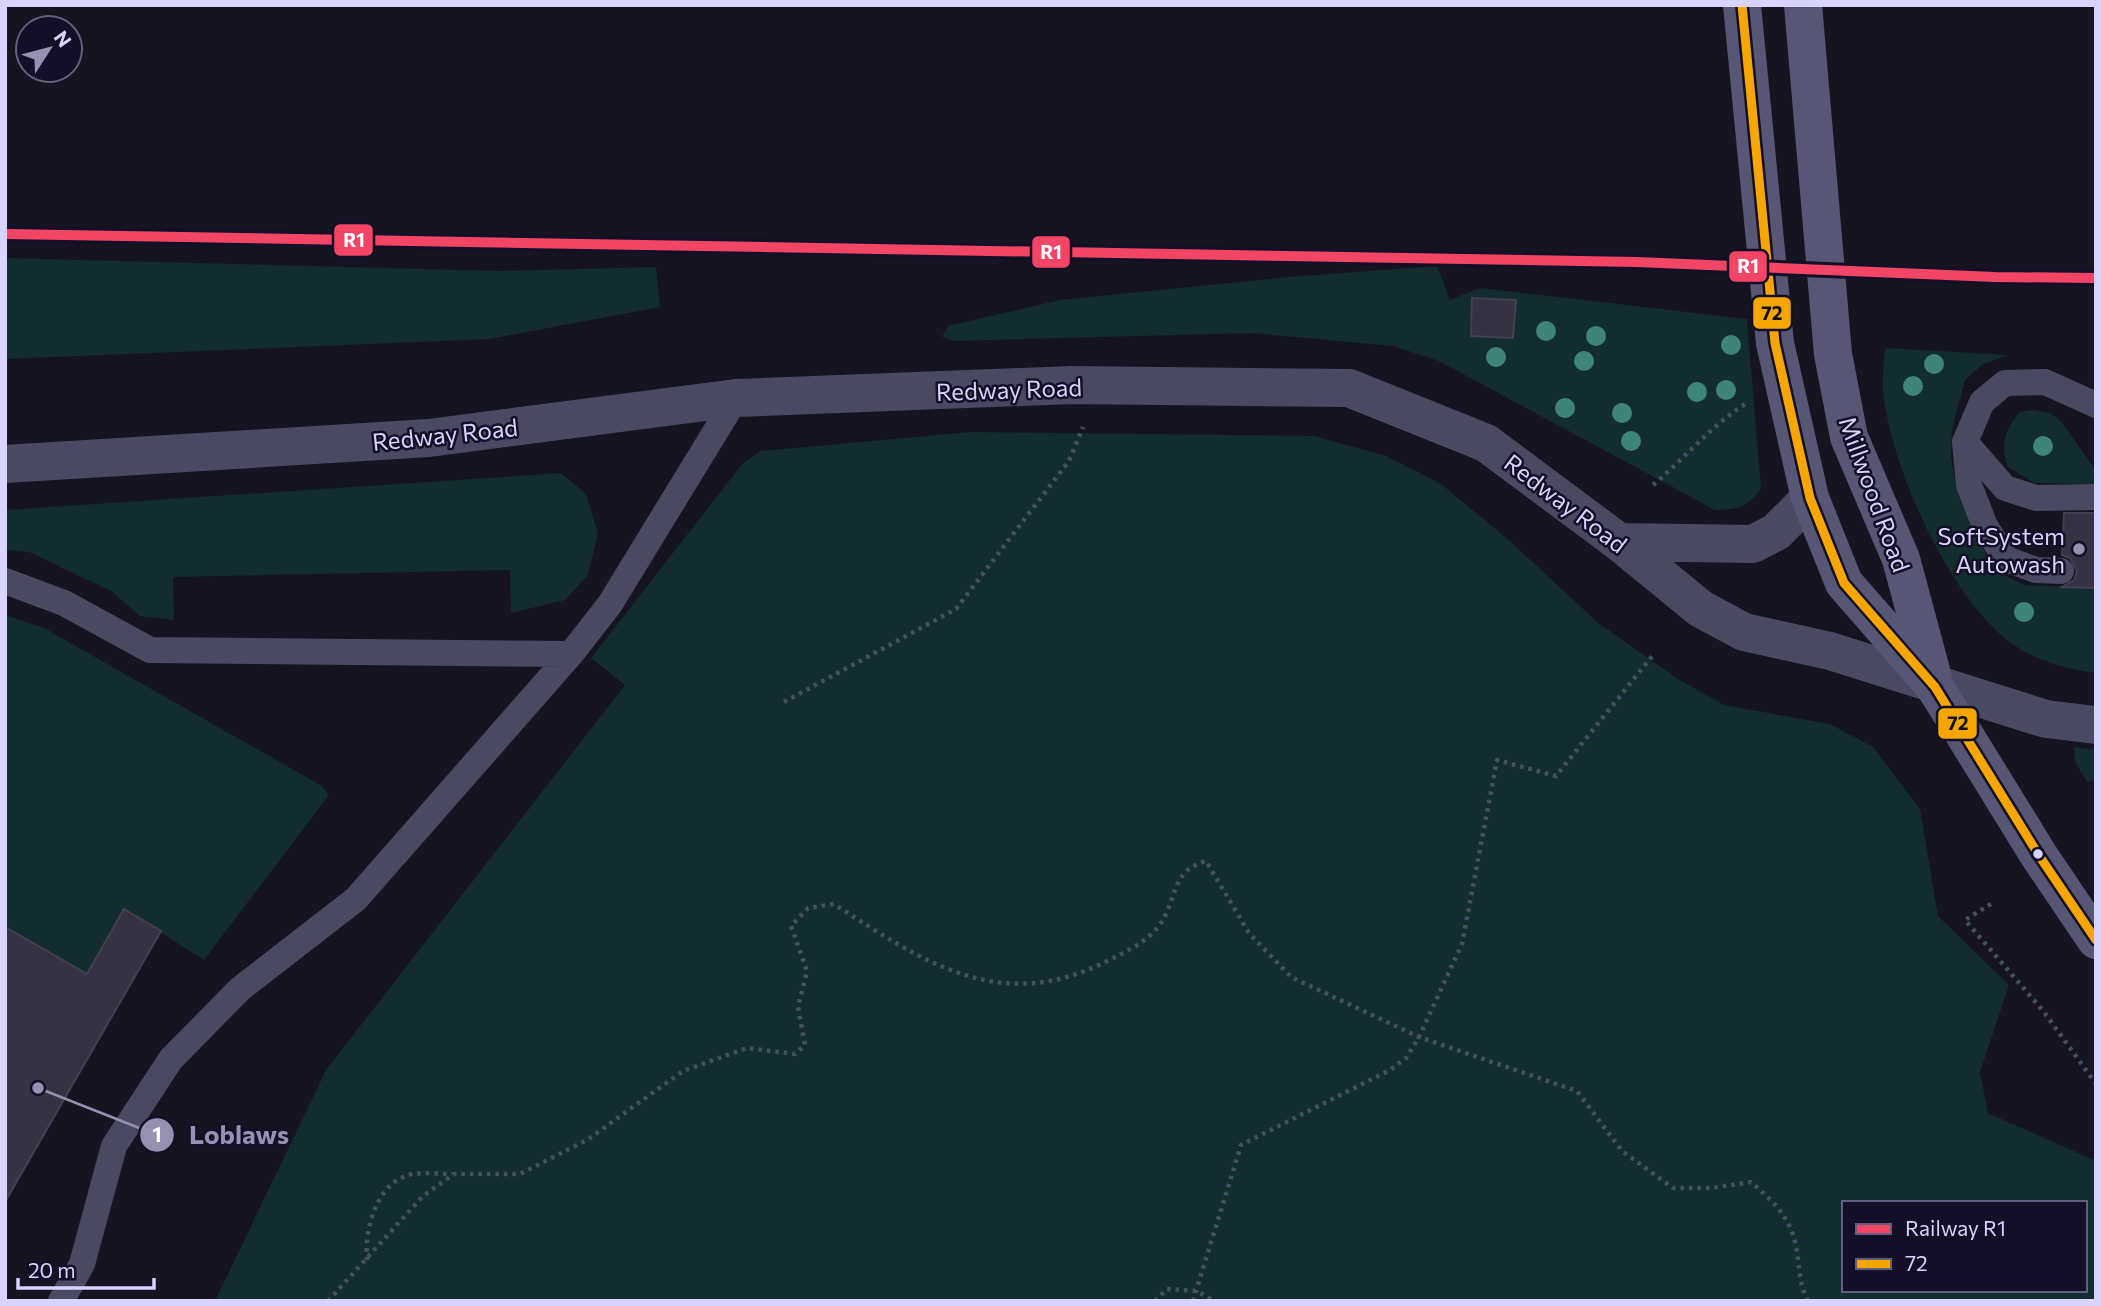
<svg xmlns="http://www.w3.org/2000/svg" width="2101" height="1306" viewBox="0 0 2101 1306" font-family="Commissioner,sans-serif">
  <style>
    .green { fill: #132c2d; fill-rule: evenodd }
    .building { fill: #343243; stroke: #433f54; stroke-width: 2 }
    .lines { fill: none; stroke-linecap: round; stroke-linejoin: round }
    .path { stroke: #44505f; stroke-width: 4.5; stroke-dasharray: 3.5 5; stroke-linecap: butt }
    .service { stroke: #4a4962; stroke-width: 26 }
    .minor { stroke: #4a4962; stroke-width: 38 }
    .secondary { stroke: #575674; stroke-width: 38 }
    .bus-1-casing { stroke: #130f26; stroke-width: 14 }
    .bus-1 { stroke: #f7a600; stroke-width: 9 }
    .rail-1-casing { stroke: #130f26; stroke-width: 16 }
    .rail-1 { stroke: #f34667; stroke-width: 10 }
    .tree { fill: #3e8478 }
    .poi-dot { fill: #9591b1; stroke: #130f26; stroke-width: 2.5 }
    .bus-dot { fill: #d9d4ff; stroke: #130f26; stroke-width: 2.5 }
    .labels { text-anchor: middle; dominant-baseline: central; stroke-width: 5; stroke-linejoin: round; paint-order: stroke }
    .street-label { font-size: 24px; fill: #d9d4ff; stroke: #130f26 }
    .poi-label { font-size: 24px; fill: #d9d4ff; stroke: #130f26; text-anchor: end }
    .leader { fill: none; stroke: #9591b1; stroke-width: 2.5 }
    .callout-dot { fill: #9591b1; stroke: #130f26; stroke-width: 2.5 }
    .mark-label { font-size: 21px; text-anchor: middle; font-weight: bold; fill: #fff }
    .callout-label { font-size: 26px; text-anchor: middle; font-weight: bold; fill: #9591b1; stroke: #130f26; stroke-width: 5; stroke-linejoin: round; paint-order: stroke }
    .line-badge { stroke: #130f26; stroke-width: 2.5 }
    .badge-label { font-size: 19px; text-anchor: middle; font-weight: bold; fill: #fff }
    .pale-badge-label { font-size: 19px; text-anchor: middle; font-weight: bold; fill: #111 }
  </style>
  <rect width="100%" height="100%" fill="#161421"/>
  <path class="green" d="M 5,258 L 500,271 L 656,267 L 660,307 L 489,339 L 5,359 Z
    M 1437,266 L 1450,300 L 1480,288 L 1747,319 L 1761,488 C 1749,507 1737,510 1715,510 L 1439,361 L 1393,346 L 1252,333 L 955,341 L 942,337 L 948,326 L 1060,300 L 1289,277 Z
    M 1885,348 L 2009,355 L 1983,364 L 1965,380 L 1952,430 L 1951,458 L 1958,494 L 1988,559 L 2004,575 L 2024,585 L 2096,588 L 2096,673 C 2063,668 2034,661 2007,640 C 1947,592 1891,467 1883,391 C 1882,377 1884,362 1885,348 Z
    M 2033,410 L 2050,413 L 2061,421 L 2096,471 L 2096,485 L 2034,483 L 2008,467 C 2000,445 2005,429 2020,412 Z
    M 971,432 L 1314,436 L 1386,456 L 1441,484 L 1510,541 L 1597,622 L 1678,679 L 1724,705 L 1830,724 L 1873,747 L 1920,809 L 1938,916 L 2009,985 L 1980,1072 L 1988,1113 L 2096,1161 L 2096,1301 L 215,1301 L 326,1070 L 625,685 L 591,658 L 743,463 L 761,451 ZM 1844,1203 L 2085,1203 L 2085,1290 L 1844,1290 Z
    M 561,473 L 586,494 L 598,533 L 588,575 L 565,600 L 511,613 L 510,570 L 173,577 L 174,620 L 140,616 L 111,591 L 29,552 L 5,550 L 5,510 Z
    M 5,615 L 44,628 L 322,786 L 329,795 L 204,960 L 124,909 L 87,974 L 5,927 Z
    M 2074,747 L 2096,750 L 2096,778 L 2088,783 L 2075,762 Z"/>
  <path class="building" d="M 1472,298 L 1516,300 L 1513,338 L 1471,336 Z
    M 2064,513 L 2096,513 L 2096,588 L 2062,587 L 2074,580 L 2077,571 L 2070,558 L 2062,555 Z
    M 124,909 L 161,931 L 5,1202 L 5,927 L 87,974 Z"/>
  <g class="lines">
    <path class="path" d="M 1653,485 C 1685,458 1710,427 1745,404
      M 784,702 L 956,609 L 1069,461 L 1083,427
      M 1991,904 L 1965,920 L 2044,1012 L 2096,1084
      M 367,1260 C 364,1229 377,1180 413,1174 C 426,1172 440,1174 452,1174
      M 328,1301 L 423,1196 L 454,1174 L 520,1174 L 587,1140 L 683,1071 L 747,1048 L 795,1054 L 805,1045 L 798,1007 L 807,971 L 791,926 L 808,908 L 834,904 C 922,961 999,1015 1105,962 C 1125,952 1144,944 1158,927 C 1178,902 1169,871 1206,861 L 1249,933 L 1291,977 L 1419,1037 L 1577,1091 L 1622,1151 L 1673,1188 L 1712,1188 L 1751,1182 C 1768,1197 1784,1211 1792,1232 C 1801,1255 1796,1279 1808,1301
      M 1155,1301 L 1167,1289 L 1197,1291 L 1214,1301
      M 1193,1301 L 1241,1145 L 1390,1070 L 1406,1058 L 1419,1037 L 1462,944 L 1497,760 L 1556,776 L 1653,655"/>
    <path class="service" d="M 1965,442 L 2005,488 L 2036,498 L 2096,497
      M 2061,571 L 2036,570 L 2006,559 L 1985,526 L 1969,485 L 1965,442 L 1982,402 L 2005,383 L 2045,382 L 2096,405
      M 5,581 L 64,603 L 150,650 L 571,654 L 356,899 L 240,989 L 171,1059 L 114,1146 L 82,1264 L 61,1301
      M 571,654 L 610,604 L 736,398"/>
    <path class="minor" d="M 5,464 L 429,438 L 736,398 L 1072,385 L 1349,388 L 1486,443 L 1619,542 L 1701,609 L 1744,632 L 1830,651 L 2046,719 L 2096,725
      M 1619,542 L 1753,544 L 1776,532 L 1810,498"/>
    <path class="secondary" d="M 1742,5 L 1775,343 L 1810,498 L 1844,583 L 1935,687 L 2038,854 L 2096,940
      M 1803,5 L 1833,354 L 1849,437 L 1901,559 L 1933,678"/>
    <g class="bus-1-casing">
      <path id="bus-1" d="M 1742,5 L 1775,343 L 1810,498 L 1844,583 L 1935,687 L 2038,854 L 2096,940"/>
    </g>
    <use href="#bus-1" class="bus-1"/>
    <g class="rail-1-casing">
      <path id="rail-1" d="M 5,234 L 1637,262 L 1995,277 L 2096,278"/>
    </g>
    <use href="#rail-1" class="rail-1"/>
  </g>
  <g class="tree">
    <circle cx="1546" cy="331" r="10"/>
    <circle cx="1596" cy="336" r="10"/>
    <circle cx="1731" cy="345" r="10"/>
    <circle cx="1496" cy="357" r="10"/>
    <circle cx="1584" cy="361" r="10"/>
    <circle cx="1934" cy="364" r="10"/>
    <circle cx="1913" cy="386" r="10"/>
    <circle cx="1726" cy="390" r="10"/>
    <circle cx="1697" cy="392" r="10"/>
    <circle cx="1565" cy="408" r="10"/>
    <circle cx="1622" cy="413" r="10"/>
    <circle cx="1631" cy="441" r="10"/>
    <circle cx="2043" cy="446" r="10"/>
    <circle cx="2024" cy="612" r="10"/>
  </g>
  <circle class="poi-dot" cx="2079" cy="549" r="7"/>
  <circle class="bus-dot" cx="2038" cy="854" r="6"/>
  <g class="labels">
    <g class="street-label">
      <text transform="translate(1009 389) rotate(-2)">Redway Road</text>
      <text transform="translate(445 434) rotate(-6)">Redway Road</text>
      <text transform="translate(1875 494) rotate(70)">Millwood Road</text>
      <text transform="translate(1566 503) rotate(37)">Redway Road</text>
    </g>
    <g class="poi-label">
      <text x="2065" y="535">SoftSystem<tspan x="2065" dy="28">Autowash</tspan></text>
    </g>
  </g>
  <path class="leader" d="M38 1088L157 1135"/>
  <g class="callout-dot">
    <circle cx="38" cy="1088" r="7"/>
    <circle cx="157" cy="1135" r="18"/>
  </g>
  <g class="mark-label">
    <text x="157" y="1142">1</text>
  </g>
  <g class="callout-label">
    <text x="239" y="1144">Loblaws</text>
  </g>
  <g class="line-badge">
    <rect x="333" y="223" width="41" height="34" rx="7" fill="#f34667"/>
    <rect x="1031" y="235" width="40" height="34" rx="7" fill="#f34667"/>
    <rect x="1728" y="250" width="40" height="33" rx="7" fill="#f34667"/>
    <rect x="1752" y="296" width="40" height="34" rx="7" fill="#f7a600"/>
    <rect x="1937" y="707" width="41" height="33" rx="7" fill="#f7a600"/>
  </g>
  <g class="badge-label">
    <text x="354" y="247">R1</text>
    <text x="1051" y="259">R1</text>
    <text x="1748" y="273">R1</text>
  </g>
  <g class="pale-badge-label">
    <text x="1772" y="320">72</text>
    <text x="1958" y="730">72</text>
  </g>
  <rect width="2101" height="1306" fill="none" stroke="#d9d4ff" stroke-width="14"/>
  <rect x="1842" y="1201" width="245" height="91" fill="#130f26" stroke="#625e7d" stroke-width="2"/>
  <rect x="1856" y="1224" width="35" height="10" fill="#f34667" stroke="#625e7d" stroke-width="2"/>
  <text x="1905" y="1236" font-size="21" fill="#d9d4ff">Railway R1</text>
  <rect x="1856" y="1259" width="35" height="10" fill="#f7a600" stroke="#625e7d" stroke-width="2"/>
  <text x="1905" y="1271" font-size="21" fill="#d9d4ff">72</text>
  <g transform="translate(49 49) rotate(54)"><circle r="33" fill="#130f26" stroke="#625e7d" stroke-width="2"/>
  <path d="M0-5L12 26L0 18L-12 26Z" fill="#9591b1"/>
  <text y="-10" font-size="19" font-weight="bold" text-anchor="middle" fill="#d9d4ff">N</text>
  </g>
  <path d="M18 1278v10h136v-10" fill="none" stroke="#d9d4ff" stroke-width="3.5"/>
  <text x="28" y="1278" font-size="21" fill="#d9d4ff" stroke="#130f26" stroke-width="5" paint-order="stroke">20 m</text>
</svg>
